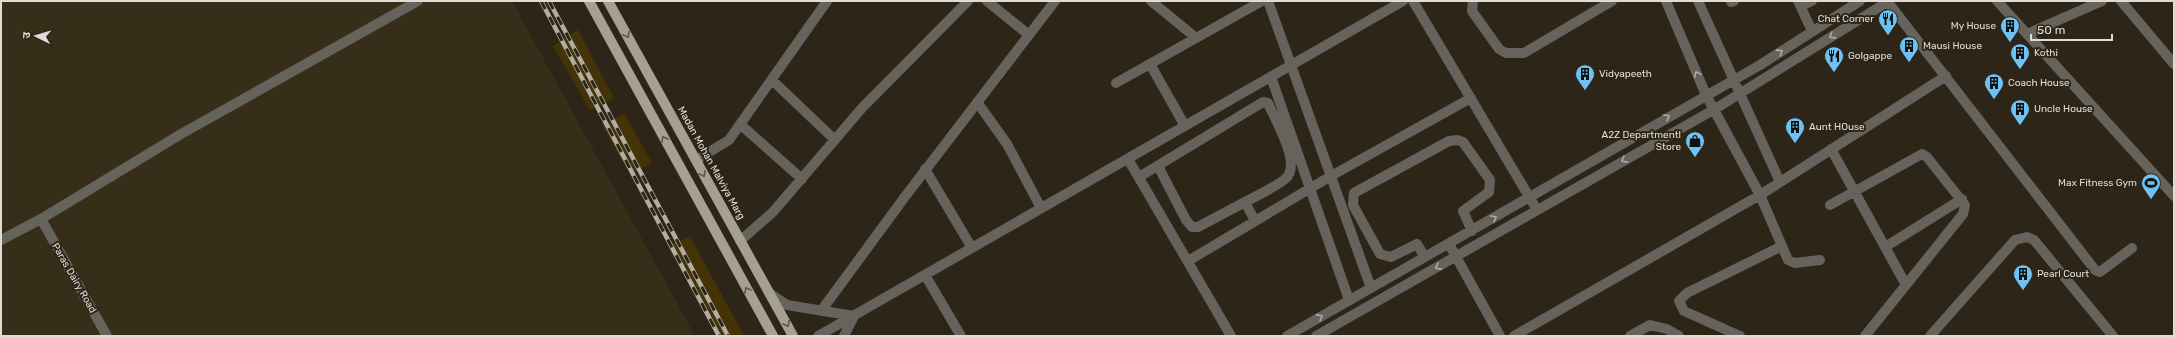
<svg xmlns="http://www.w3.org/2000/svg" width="2175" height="337" viewBox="0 0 2175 337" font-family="Rubik,'Noto Sans Devanagari',sans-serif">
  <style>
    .built { fill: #372e19 }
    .green { fill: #443306 }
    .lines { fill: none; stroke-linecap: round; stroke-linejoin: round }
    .minor { stroke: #66635c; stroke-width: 10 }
    .major { stroke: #a6a092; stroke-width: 10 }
    .rail-casing { stroke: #b2ada3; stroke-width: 4.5 }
    .rail { stroke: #2c2518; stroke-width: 3; stroke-dasharray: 9; stroke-linecap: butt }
    .oneway { stroke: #5d5649 }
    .oneway2 { stroke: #afaca3 }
    .labels { text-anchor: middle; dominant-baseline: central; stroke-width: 4; stroke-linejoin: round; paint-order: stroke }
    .poi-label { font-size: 10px; fill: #e0dcd3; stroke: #2c2518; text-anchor: start }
    .street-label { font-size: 10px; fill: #e0dcd3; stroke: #2c2518 }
  </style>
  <rect width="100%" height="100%" fill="#2c2518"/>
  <path class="built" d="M 1,1 L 512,1 L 695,336 L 1,336 Z"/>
  <path class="green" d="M 578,30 L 614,98 L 590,110 L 553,46 Z
    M 624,113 L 652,163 L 631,175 L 602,126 Z
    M 690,236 L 744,336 L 718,336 L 668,246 Z"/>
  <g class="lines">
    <path class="minor" d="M 987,1 L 1029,35
      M 1151,1 L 1195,37
      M 1268,1 L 1371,288
      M 1413,1 L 1537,210
      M 1473,1 L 1472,11 L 1499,49 L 1506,53 L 1524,53 L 1612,1
      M 1666,1 L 1706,95 L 1760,195 L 1788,260 L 1795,263 L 1820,260
      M 1698,1 L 1780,182
      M 1798,1 L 1812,31
      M 1887,1 L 2095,270 L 2100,272 L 2132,248
      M 1997,1 L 2174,196
      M 2121,1 L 2174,64
      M 1731,2 L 1734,1
      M 1801,6 L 1812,1
      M 2027,34 L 2102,1
      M 1150,64 L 1185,126
      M 1271,77 L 1349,300
      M 772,80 L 835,140
      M 1116,83 L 1262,1
      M 977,102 L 1007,144 L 1041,208
      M 741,125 L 802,179
      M 1831,149 L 1906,285
      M 1128,159 L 1231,336
      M 696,160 L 729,140 L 827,1
      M 1158,166 L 1186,220 L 1192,227 L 1198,227 L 1245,202 L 1255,221
      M 925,169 L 972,248
      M 1139,177 L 1263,102 L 1268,103 C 1275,120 1303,165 1285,179 C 1274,188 1258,195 1245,202
      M 1830,205 L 1922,154 L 1927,157 L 1965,205 L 1963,214 L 1865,336
      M 41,219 L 107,336
      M 1,240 L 41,219 L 181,134 L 418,1
      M 740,241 L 773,212 L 862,108 L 968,1
      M 1449,244 L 1500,336
      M 1885,247 L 1962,199
      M 1425,257 L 1417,244 L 1391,257 L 1380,254 L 1353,205 L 1354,193 L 1449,141 L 1457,140 L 1463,142 L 1490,180 L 1489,192 L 1463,211 L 1472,231
      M 1188,261 L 1331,176 L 1471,98
      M 925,275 L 961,336
      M 769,293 L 787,305 L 854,316 L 844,336
      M 821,311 L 904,198 L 1055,1
      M 818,336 L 1403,1
      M 1287,336 L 1760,65 L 1860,1
      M 1316,336 L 1715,109 L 1889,1
      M 1514,336 L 1760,195 L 1946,76
      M 1630,336 L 1650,325 L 1667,329 L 1679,336
      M 1740,336 L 1684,311 L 1679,301 L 1687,293 L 1782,246
      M 1930,336 L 2015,240 L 2027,237 L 2034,240 L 2113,336"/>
    <path class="major" d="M 589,1 L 773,336
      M 608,1 L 793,336"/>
    <g class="rail-casing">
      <path id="rail" d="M 541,1 L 719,336
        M 549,1 L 728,336"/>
    </g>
    <use href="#rail" class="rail"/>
  </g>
  <defs><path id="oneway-chevron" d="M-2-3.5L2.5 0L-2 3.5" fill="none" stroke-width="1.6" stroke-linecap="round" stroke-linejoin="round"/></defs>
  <g class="oneway">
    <use href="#oneway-chevron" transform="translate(627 35) rotate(61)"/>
    <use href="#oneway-chevron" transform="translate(664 139) rotate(-119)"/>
    <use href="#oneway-chevron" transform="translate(703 174) rotate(61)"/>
    <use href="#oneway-chevron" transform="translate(747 290) rotate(-120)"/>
    <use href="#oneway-chevron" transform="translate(787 324) rotate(61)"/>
  </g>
  <g class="oneway2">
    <use href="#oneway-chevron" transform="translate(1832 36) rotate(148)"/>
    <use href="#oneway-chevron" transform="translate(1780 52) rotate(-33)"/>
    <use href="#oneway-chevron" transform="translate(1697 74) rotate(-114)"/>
    <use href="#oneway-chevron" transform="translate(1667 117) rotate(-30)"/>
    <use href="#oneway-chevron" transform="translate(1624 160) rotate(150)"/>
    <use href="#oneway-chevron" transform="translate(1494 218) rotate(-30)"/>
    <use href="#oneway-chevron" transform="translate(1438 267) rotate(151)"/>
    <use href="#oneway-chevron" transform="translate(1320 317) rotate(-29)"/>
  </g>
  <defs>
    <g id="restaurant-pin" transform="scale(1)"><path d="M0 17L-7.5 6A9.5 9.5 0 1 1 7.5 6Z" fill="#6ec2f3" stroke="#2c2518"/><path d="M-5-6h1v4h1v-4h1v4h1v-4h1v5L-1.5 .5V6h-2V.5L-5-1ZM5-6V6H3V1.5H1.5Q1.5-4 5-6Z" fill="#111"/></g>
    <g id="building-pin" transform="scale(1)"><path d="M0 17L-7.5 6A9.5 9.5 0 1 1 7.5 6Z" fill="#6ec2f3" stroke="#2c2518"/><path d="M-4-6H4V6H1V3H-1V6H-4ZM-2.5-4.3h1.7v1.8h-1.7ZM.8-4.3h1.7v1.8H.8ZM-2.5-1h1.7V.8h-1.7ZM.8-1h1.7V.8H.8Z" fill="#111"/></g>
    <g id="shop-pin" transform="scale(1)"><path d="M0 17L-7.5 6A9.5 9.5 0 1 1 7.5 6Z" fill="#6ec2f3" stroke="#2c2518"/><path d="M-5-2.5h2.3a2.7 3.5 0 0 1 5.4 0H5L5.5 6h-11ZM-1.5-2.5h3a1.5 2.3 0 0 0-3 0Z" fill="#111"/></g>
    <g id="stadium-pin" transform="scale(1)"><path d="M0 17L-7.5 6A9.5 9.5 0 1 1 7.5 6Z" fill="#6ec2f3" stroke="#2c2518"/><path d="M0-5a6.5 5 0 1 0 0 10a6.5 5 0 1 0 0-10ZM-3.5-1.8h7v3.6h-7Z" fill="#111"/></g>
  </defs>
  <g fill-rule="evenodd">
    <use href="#restaurant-pin" x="1888" y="19"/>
    <use href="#building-pin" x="2010" y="26"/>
    <use href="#building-pin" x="1909" y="46"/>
    <use href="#building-pin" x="2020" y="53"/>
    <use href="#restaurant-pin" x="1834" y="56"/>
    <use href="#building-pin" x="1585" y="74"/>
    <use href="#building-pin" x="1994" y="83"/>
    <use href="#building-pin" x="2020" y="109"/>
    <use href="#building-pin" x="1795" y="127"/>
    <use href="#shop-pin" x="1695" y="141"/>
    <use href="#stadium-pin" x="2151" y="183"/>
    <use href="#building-pin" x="2023" y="274"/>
  </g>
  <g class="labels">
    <g class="poi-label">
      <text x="1874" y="19" text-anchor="end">Chat Corner</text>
      <text x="1996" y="26" text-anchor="end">My House</text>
      <text x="1923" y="46">Mausi House</text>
      <text x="2034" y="53">Kothi</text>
      <text x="1848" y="56">Golgappe</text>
      <text x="1599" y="74">Vidyapeeth</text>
      <text x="2008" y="83">Coach House</text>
      <text x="2034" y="109">Uncle House</text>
      <text x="1809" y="127">Aunt HOuse</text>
      <text x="1681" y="135" text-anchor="end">A2Z Departmentl<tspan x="1681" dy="12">Store</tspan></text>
      <text x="2137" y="183" text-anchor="end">Max Fitness Gym</text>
      <text x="2037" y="274">Pearl Court</text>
    </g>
    <g class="street-label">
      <text transform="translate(711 163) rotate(61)">Madan Mohan Malviya Marg</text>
      <text transform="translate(74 278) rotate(60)">Paras Dairy Road</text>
    </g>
  </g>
  <rect width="2175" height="337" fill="none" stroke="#e0dcd3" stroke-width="4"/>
  <g transform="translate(36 36) rotate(275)" stroke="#2c2518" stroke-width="3" paint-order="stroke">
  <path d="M0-3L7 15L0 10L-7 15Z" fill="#e0dcd3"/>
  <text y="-6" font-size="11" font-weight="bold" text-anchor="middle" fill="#e0dcd3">उ</text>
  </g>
  <path d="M2031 34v6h81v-6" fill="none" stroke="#e0dcd3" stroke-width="2"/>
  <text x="2037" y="34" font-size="12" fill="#e0dcd3" stroke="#2c2518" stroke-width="3" paint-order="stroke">50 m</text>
</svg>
